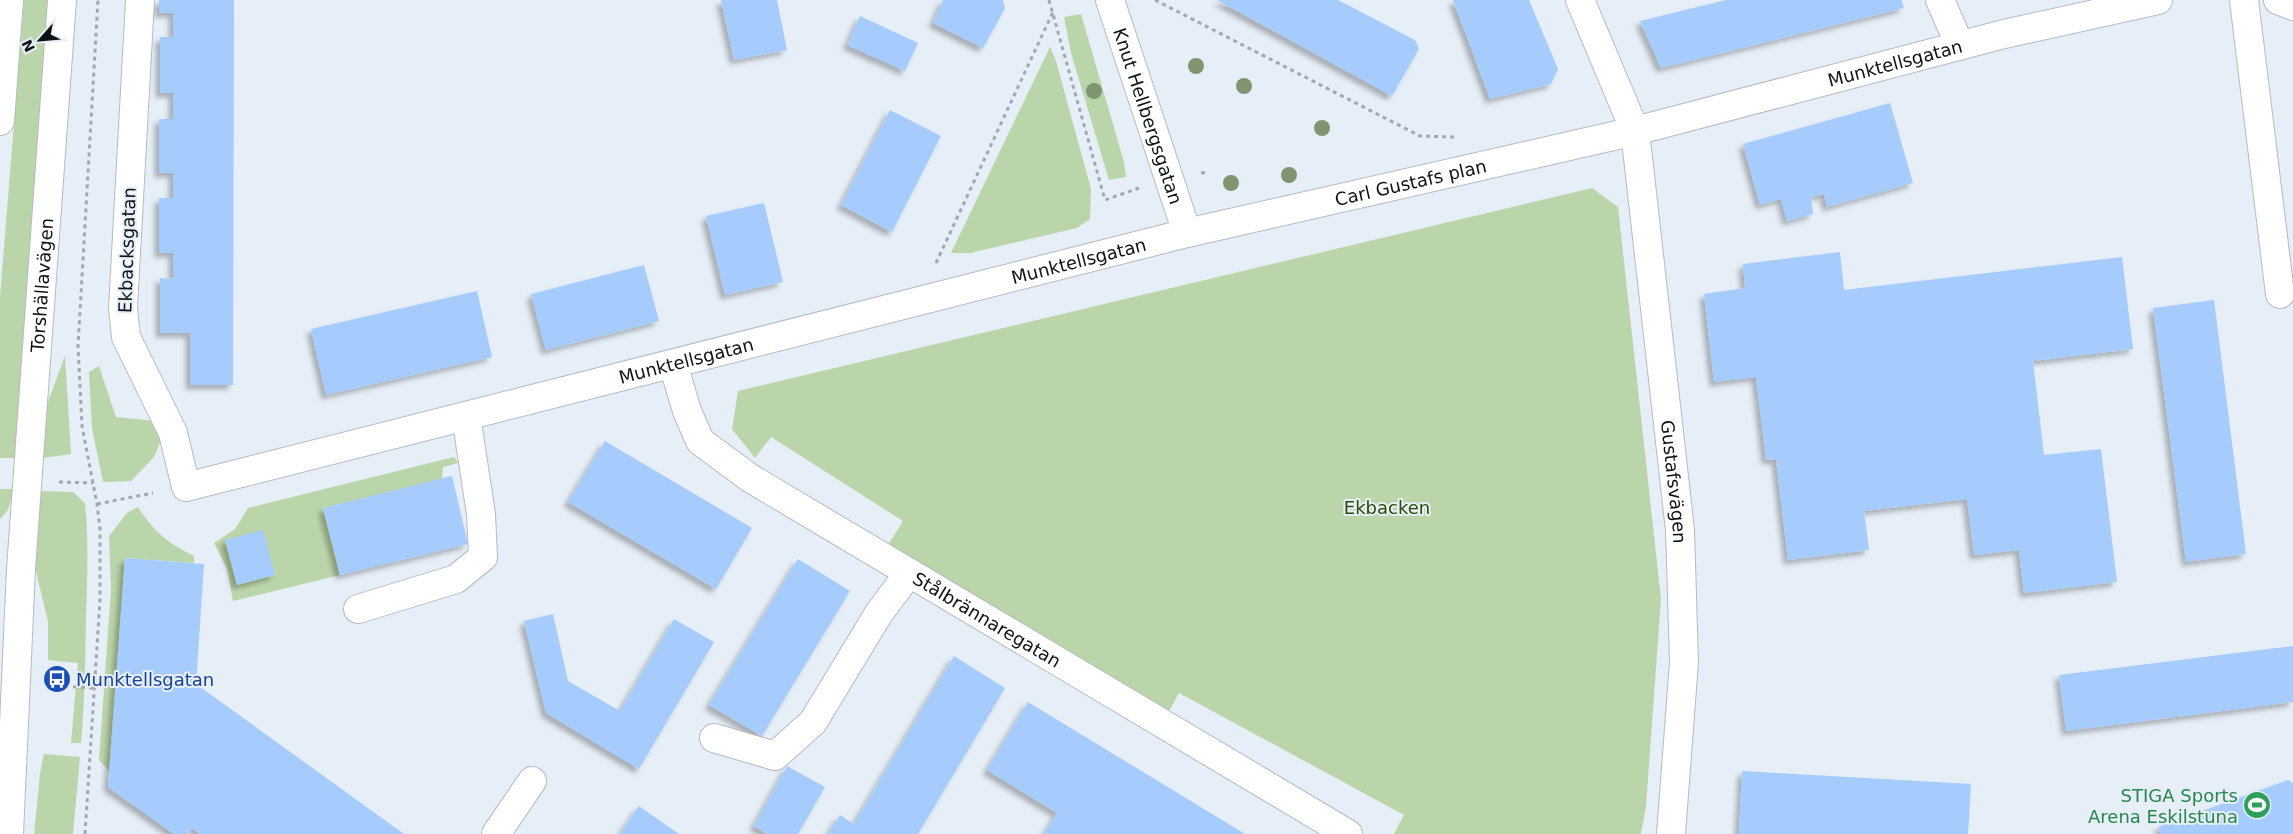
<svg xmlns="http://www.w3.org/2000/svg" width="2293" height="834" viewBox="0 0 2293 834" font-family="'DejaVu Sans',sans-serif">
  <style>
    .green { fill: #bbd5aa }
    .building { fill: #a6ccfe; filter: url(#shadow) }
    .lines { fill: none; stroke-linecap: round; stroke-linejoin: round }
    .minor-casing { stroke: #b4bbc4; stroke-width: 30 }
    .major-casing { stroke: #b4bbc4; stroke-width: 30 }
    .path { stroke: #a2a8af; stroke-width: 3; stroke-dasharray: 4 4; stroke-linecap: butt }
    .minor { stroke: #fff; stroke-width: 28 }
    .major { stroke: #fff; stroke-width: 28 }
    .tree { fill: #7e956f }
    .labels { text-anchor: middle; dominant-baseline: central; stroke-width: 4; stroke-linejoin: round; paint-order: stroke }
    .street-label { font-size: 18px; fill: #0f1215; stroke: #e6eef7 }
    .park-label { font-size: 18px; fill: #294c00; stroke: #e6eef7 }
    .transit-label { font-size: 18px; fill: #164399; stroke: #e6eef7; text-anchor: start }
    .leisure-label { font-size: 18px; fill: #27864d; stroke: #e6eef7; text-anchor: end }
  </style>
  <defs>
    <filter id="shadow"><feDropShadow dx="-4.5" dy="4.5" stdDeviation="2.5" flood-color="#0004"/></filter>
  </defs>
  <rect width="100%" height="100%" fill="#e6eef7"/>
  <path class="green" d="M 24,0 L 54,0 L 21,458 L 0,458 L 0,297 Z
    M 1081,14 L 1124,162 L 1126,177 L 1109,180 L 1071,53 L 1064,17 Z
    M 1050,47 L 1056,61 L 1091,189 L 1090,219 L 1077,228 L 970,253 L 951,253 Z
    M 1592,188 L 1618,207 L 1661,599 L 1646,806 L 1641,834 L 1394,834 L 1404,815 L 1179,693 L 1169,711 L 889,544 L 903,521 L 771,437 L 755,458 L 732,429 L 738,391 Z
    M 65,356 L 71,454 L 43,458 L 46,407 Z
    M 99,366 L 116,417 L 156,421 L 163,436 L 154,457 L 131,481 L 103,482 L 92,428 L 89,372 Z
    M 454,457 L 458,463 L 443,467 L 442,479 L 323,508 L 340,575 L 233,601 L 227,569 L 214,543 L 235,529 L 248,508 Z
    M 0,489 L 14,489 L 8,510 L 0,519 Z
    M 40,491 L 73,492 L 85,503 C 89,542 87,580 86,619 C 85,660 85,701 81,743 L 71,743 L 78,663 L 48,660 L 48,622 L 35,567 Z
    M 138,507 C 155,533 168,543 194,556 L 194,563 L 125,558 L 110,772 L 99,760 L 111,589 L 109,536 L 127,513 Z
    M 44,754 L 80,757 L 73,834 L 34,834 L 40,773 Z"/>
  <path class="building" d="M 159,0 L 234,0 L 233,385 L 190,385 L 190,333 L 160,333 L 160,278 L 173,279 L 173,253 L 159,253 L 159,198 L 173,198 L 173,173 L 159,173 L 159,119 L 173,119 L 173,93 L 160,93 L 160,37 L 173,37 L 173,13 L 159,13 Z
    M 721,0 L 777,0 L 787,50 L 734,60 Z
    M 943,0 L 1003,0 L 1005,8 L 983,48 L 933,23 Z
    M 1217,0 L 1338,0 L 1415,40 L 1419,49 L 1392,96 Z
    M 1453,0 L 1529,0 L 1558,69 L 1551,84 L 1490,99 Z
    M 1726,0 L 1901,0 L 1904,8 L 1661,68 L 1640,21 Z
    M 860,16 L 918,43 L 905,71 L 847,45 Z
    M 1890,103 L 1913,183 L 1827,207 L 1824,194 L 1811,197 L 1813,214 L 1787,221 L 1781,199 L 1760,205 L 1743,144 Z
    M 890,110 L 941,136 L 892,232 L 841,205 Z
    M 764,203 L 783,282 L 725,295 L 706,216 Z
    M 1840,252 L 1844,290 L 2122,257 L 2133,349 L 2033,361 L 2044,455 L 2101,449 L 2117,582 L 2024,593 L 2019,550 L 1974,555 L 1967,499 L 1864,511 L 1869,550 L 1788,560 L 1776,459 L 1766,460 L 1756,377 L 1714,382 L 1704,294 L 1745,288 L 1743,264 Z
    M 644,265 L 659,321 L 546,350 L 531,294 Z
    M 477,291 L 492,357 L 326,395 L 311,329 Z
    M 2214,300 L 2246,554 L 2186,562 L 2153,308 Z
    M 605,441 L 752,528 L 716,589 L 568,502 Z
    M 452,476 L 468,544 L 340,575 L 323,508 Z
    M 263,530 L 275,575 L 237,585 L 225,540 Z
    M 125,558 L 204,564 L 196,684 L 404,834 L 200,834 L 192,828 L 188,834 L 174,834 L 108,787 Z
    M 798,559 L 850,591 L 762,736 L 709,705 Z
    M 553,614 L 568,681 L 620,711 L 674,619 L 714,642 L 639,769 L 546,713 L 524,621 Z
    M 2293,646 L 2293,702 L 2066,731 L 2059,675 Z
    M 954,656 L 1005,688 L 918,834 L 828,834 L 840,815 L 854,824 Z
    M 1028,702 L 1245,834 L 1044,834 L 1057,813 L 987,770 Z
    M 787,766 L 825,787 L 798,834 L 767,834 L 754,826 Z
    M 1742,771 L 1971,784 L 1968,834 L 1739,834 Z
    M 2288,780 L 2293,783 L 2293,834 L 2161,834 L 2158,827 Z
    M 639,806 L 679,834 L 620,834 Z"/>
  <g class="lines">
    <g class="minor-casing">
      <g id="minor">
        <path id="s1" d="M 140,0 L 123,308 L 126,337 L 173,433 L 186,487 L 1187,233 L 1635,131 L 2004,34 L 2158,0"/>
        <path id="s2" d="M 1110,0 L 1187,233"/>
        <path id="s3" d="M 1580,0 L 1635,131 L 1680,530 L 1684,662 L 1671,834"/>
        <path d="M 1940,0 L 1960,46"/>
        <path d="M 2244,0 L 2280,294"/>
        <path d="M 2278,0 L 2293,6"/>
        <path id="s4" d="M 673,364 L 687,411 L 700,441 L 750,478 L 1348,834"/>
        <path d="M 358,609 L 456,579 L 483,557 L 481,514 L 466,416"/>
        <path d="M 714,738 L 775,756 L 813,722 L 879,613 L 909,573"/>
        <path d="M 496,834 L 532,781"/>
      </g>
    </g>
    <g class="major-casing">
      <g id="major">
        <path d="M 0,121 L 9,0"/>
        <path id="s5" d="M 9,834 L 21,569 L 62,0"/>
      </g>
    </g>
    <path class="path" d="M 1049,0 L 1105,200 L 1139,188
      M 1155,0 L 1420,136 L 1454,137
      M 1201,173 L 1208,172
      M 936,263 L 1053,12
      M 59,482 L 93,483
      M 97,504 L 153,493
      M 57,686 L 95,688
      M 85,834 L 100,600 L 100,529 L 97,504 L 82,426 L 78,346 L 98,0"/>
    <use href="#minor" class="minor"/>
    <use href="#major" class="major"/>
  </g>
  <g class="tree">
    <circle cx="1196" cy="66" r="8"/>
    <circle cx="1244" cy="86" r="8"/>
    <circle cx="1094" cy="91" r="8"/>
    <circle cx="1322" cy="128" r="8"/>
    <circle cx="1289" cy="175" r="8"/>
    <circle cx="1231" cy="183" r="8"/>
  </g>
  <defs>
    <g id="bus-disc" transform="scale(1.4375)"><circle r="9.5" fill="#1a4fb4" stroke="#e6eef7"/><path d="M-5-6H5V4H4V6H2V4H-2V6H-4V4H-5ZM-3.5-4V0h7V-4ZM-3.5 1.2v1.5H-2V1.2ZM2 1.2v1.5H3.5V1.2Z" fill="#fff"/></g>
    <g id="stadium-disc" transform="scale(1.4375)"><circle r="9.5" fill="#2e9e5b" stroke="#e6eef7"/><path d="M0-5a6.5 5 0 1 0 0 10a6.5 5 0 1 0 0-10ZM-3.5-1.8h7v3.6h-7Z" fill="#fff"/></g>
  </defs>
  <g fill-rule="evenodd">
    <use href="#bus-disc" x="57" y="679"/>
    <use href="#stadium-disc" x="2257" y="805"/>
  </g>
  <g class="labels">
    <g class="street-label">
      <text stroke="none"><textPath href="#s1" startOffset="2261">Munktellsgatan</textPath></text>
      <text stroke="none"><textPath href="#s2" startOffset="122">Knut Hellbergsgatan</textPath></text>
      <text stroke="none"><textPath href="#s1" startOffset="1762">Carl Gustafs plan</textPath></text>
      <text transform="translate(127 250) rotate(-88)">Ekbacksgatan</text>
      <text stroke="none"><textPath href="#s1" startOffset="1421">Munktellsgatan</textPath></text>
      <text stroke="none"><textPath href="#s5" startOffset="550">Torshällavägen</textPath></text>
      <text stroke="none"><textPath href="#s1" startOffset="1016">Munktellsgatan</textPath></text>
      <text stroke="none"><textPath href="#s3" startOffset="495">Gustafsvägen</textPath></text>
      <text stroke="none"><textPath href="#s4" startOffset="420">Stålbrännaregatan</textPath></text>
    </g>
    <g class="park-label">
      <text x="1387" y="507">Ekbacken</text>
    </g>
    <g class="transit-label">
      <text x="76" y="679">Munktellsgatan</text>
    </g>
    <g class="leisure-label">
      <text x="2238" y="795">STIGA Sports<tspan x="2238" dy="21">Arena Eskilstuna</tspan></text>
    </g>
  </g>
  <g transform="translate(40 40) rotate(243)" stroke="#e6eef7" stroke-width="4" paint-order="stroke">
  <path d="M0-4L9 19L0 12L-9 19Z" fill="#0f1215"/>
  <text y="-8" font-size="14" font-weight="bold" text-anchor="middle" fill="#0f1215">N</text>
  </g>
</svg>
